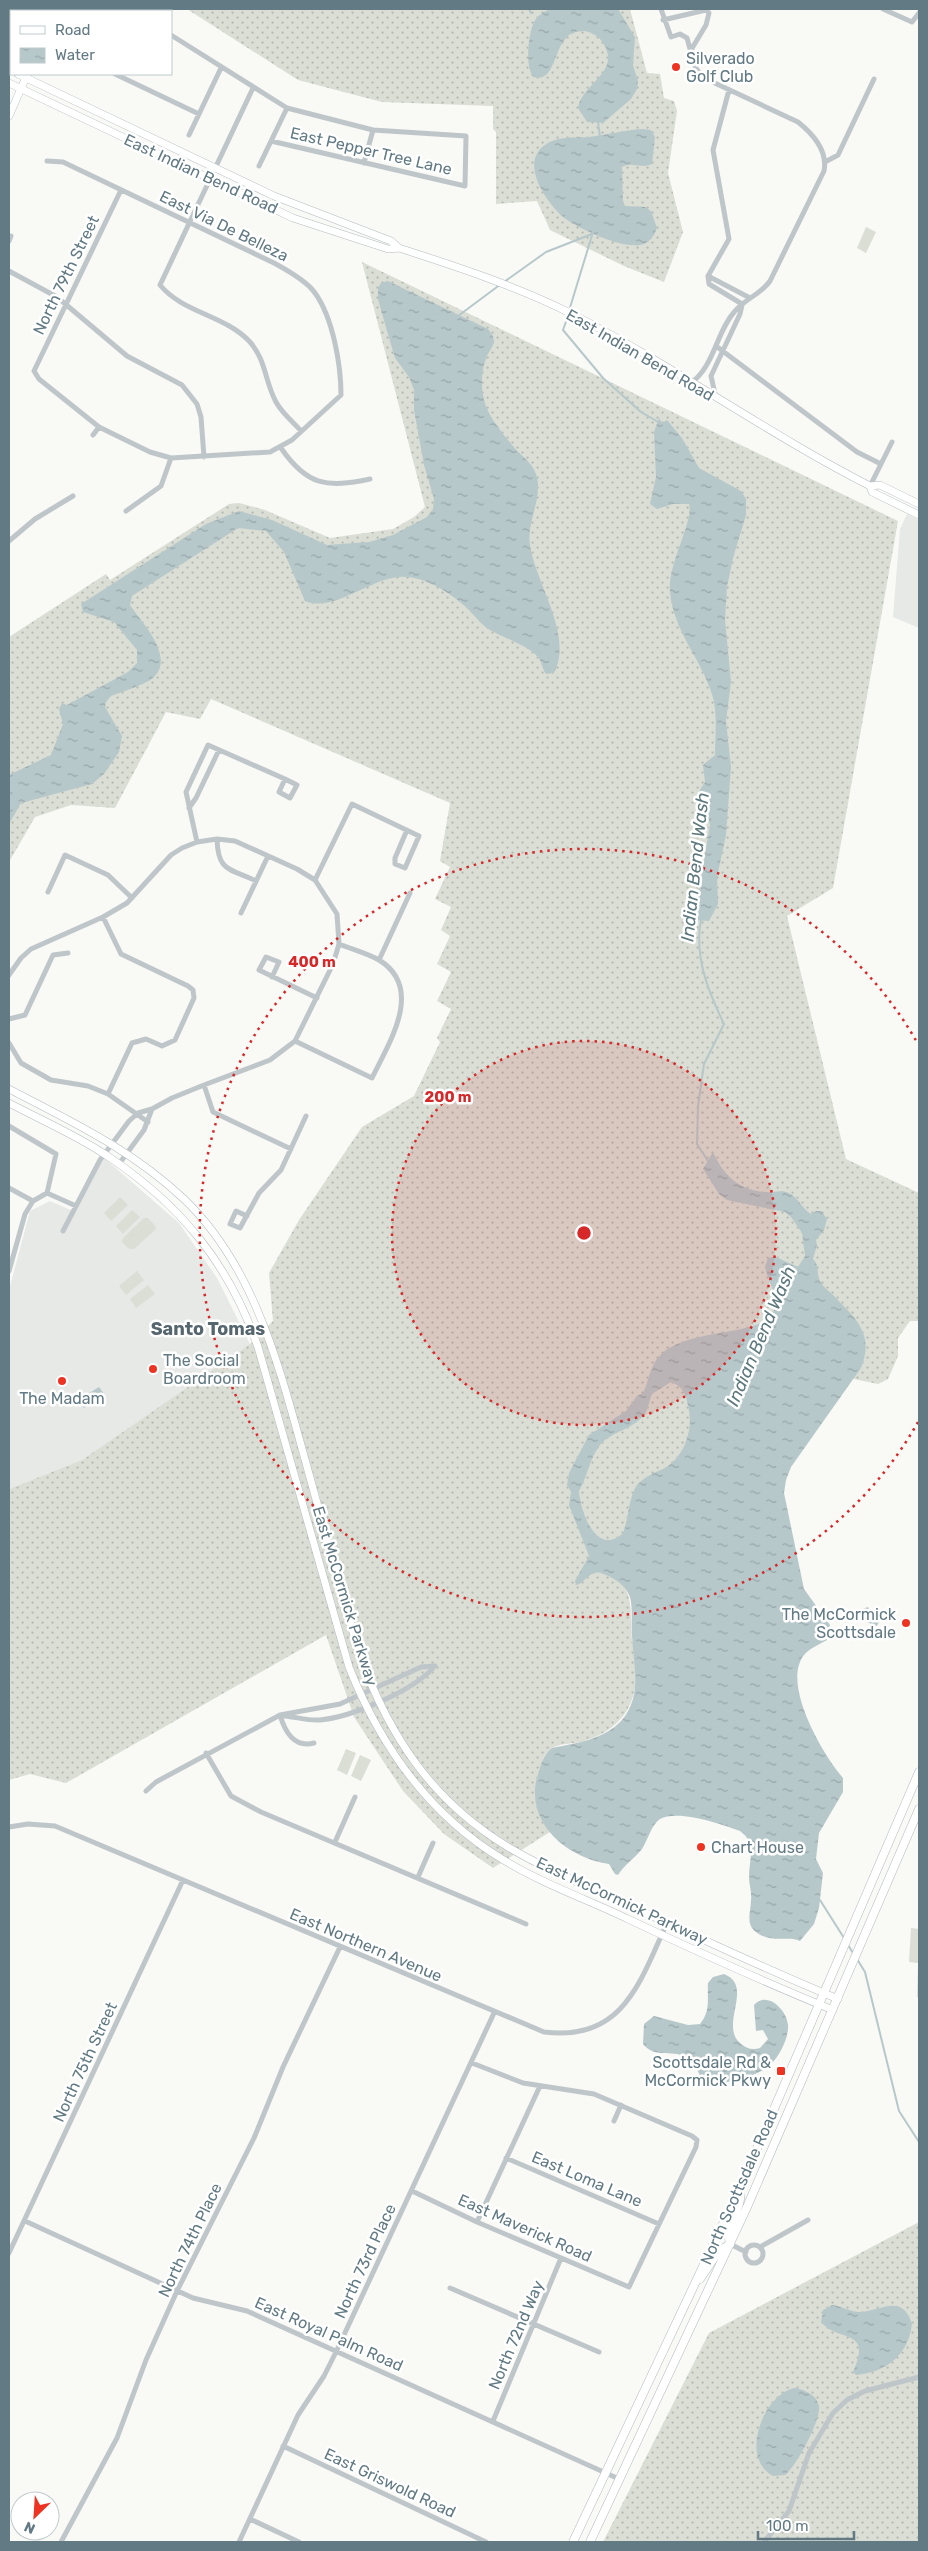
<svg xmlns="http://www.w3.org/2000/svg" width="928" height="2551" viewBox="0 0 928 2551" font-family="Rubik,sans-serif">
  <style>
    .built { fill: #e7e9e7 }
    .grass { fill: url(#grass-dots) }
    .park { fill: #daded5 }
    .water { fill: url(#water-ripples); fill-rule: evenodd }
    .lines { fill: none; stroke-linecap: round; stroke-linejoin: round }
    .stream { stroke: #b7c8ca; stroke-width: 2 }
    .secondary-casing { stroke: #b4bcc0; stroke-width: 8 }
    .primary-casing { stroke: #b3babe; stroke-width: 9 }
    .street { stroke: #bfc6c9; stroke-width: 5 }
    .secondary { stroke: #fff; stroke-width: 7 }
    .primary { stroke: #fff; stroke-width: 8 }
    .ring { fill: none; stroke: #d62828; stroke-width: 2.5; stroke-dasharray: 2.5 5 }
    .poi-dot { fill: #ed3322; stroke: #fff; stroke-width: 2 }
    .labels { text-anchor: middle; dominant-baseline: central; stroke-width: 5; stroke-linejoin: round; paint-order: stroke }
    .poi-label { font-size: 16px; fill: #627a83; stroke: #fff; text-anchor: start }
    .street-label { font-size: 16px; fill: #627a83; stroke: #fff }
    .water-label { font-size: 18px; font-style: italic; fill: #5e797d; stroke: #fff }
    .neighbourhood-label { font-size: 18px; font-weight: bold; fill: #55666e; stroke: #fff }
    .centre { fill: #d62828; stroke: #fff; stroke-width: 2.5 }
    .ring-label { font-size: 15px; text-anchor: middle; font-weight: bold; fill: #d62828; stroke: #fff; stroke-width: 5; stroke-linejoin: round; paint-order: stroke }
  </style>
  <defs>
    <pattern id="grass-dots" width="8" height="8" patternUnits="userSpaceOnUse" patternTransform="scale(1.25)"><rect width="8" height="8" fill="#daded5"/><path d="M2 2h.1M6 6h.1" fill="none" stroke="#b4b9b2" stroke-width="1.8" stroke-linecap="round"/></pattern>
    <pattern id="water-ripples" width="26" height="14" patternUnits="userSpaceOnUse" patternTransform="scale(1.25)"><rect width="26" height="14" fill="#b7c8ca"/><path d="M2 4q2-2 4 0t4 0M15 11q2-2 4 0t4 0" fill="none" stroke="#98a7a9"/></pattern>
  </defs>
  <rect width="100%" height="100%" fill="#f9f9f6"/>
  <path class="built" d="M 907,514 L 919,520 L 919,628 L 893,617 L 900,529 Z
    M 104,1158 L 179,1223 L 217,1278 L 250,1344 L 82,1460 L 9,1489 L 9,1290 L 30,1211 L 50,1201 L 73,1211 Z"/>
  <path class="grass" d="M 187,9 L 630,9 L 647,73 L 660,74 L 664,98 L 674,101 L 677,111 L 668,173 L 683,232 L 664,282 L 624,266 L 550,230 L 537,201 L 496,204 L 496,132 L 493,129 L 493,106 L 382,102 L 298,80 Z
    M 362,262 L 898,521 L 833,888 L 787,916 L 846,1159 L 919,1193 L 919,1321 L 910,1321 L 898,1338 L 898,1356 L 888,1379 L 878,1384 L 772,1362 L 626,1589 C 634,1607 629,1626 633,1645 C 642,1691 632,1726 584,1741 C 575,1744 558,1743 551,1749 C 544,1754 542,1761 540,1768 C 532,1793 537,1810 550,1832 L 493,1868 L 444,1834 L 403,1791 L 354,1717 L 326,1635 L 66,1783 L 30,1774 L 9,1780 L 9,1489 L 82,1460 L 250,1344 L 273,1321 L 269,1273 L 299,1220 L 362,1127 L 414,1096 L 440,1042 L 437,1038 L 451,1009 L 437,1001 L 451,972 L 437,964 L 450,936 L 441,930 L 451,907 L 435,899 L 450,867 L 440,861 L 450,803 L 211,699 L 200,719 L 166,712 L 115,808 L 71,805 L 35,817 L 9,862 L 9,637 L 106,574 L 110,580 L 229,504 L 239,503 L 265,510 L 330,538 L 393,529 L 414,517 L 425,507 Z
    M 919,2222 L 919,2542 L 603,2542 L 709,2333 Z"/>
  <path class="park" d="M 866,227 L 876,232 L 866,253 L 857,248 Z
    M 120,1197 L 128,1205 L 111,1221 L 104,1213 Z
    M 132,1210 L 140,1217 L 123,1234 L 116,1226 Z
    M 144,1218 L 148,1218 L 156,1227 L 155,1230 L 134,1249 L 129,1249 L 122,1242 L 123,1238 Z
    M 137,1271 L 144,1280 L 126,1295 L 119,1286 Z
    M 148,1285 L 155,1294 L 136,1308 L 130,1299 Z
    M 346,1749 L 356,1753 L 347,1775 L 337,1770 Z
    M 360,1755 L 371,1760 L 361,1781 L 351,1776 Z
    M 911,1928 L 919,1929 L 919,1997 L 917,1997 L 918,1963 L 909,1962 Z"/>
  <path class="water" d="M 550,9 L 618,9 L 635,37 L 633,65 L 638,81 L 637,89 L 631,99 L 603,123 L 587,122 L 578,108 C 582,83 622,72 603,43 C 599,36 591,32 584,31 C 550,29 561,85 533,77 C 525,65 528,35 534,22 C 538,15 544,12 550,9 Z
    M 642,129 L 651,130 L 655,137 L 652,164 C 642,169 631,161 622,167 L 623,202 L 625,206 L 645,207 L 651,211 L 657,228 C 655,233 652,240 646,243 C 629,253 576,228 562,216 C 546,201 519,163 545,145 C 557,136 575,138 589,137 C 607,135 624,130 642,129 Z
    M 388,281 L 488,329 C 491,333 494,336 494,342 C 493,347 489,351 487,356 C 480,373 480,394 488,411 C 494,423 504,435 512,445 C 520,455 532,462 536,474 C 544,497 526,522 530,545 C 535,582 574,636 554,673 L 546,674 C 542,669 542,662 538,657 C 526,644 506,639 492,631 C 483,627 476,617 469,610 C 452,594 424,575 399,577 C 369,579 333,613 305,601 L 284,552 L 266,531 L 238,528 L 132,596 L 130,605 C 142,623 175,656 154,677 C 147,684 122,692 111,696 L 106,702 L 105,707 L 122,736 L 119,752 L 104,774 L 92,784 L 21,803 L 9,824 L 9,775 L 51,755 L 63,724 L 59,709 L 62,703 L 67,705 L 128,672 L 137,663 L 137,650 L 114,622 L 83,612 L 81,604 L 206,524 L 239,511 L 272,520 L 327,545 L 369,542 L 393,535 L 427,517 L 433,509 L 434,499 L 424,465 L 414,410 L 414,390 L 409,377 L 395,358 L 387,331 L 378,299 L 378,288 L 381,283 Z
    M 659,418 L 662,423 L 667,420 L 682,438 L 699,468 L 741,491 L 746,499 L 746,515 L 733,558 L 727,587 L 725,620 L 731,682 L 726,721 L 731,767 L 726,835 L 717,877 L 718,904 L 709,921 L 694,920 L 710,825 L 705,805 L 699,802 L 696,796 L 705,782 L 703,765 L 715,755 C 715,736 718,713 712,694 C 701,659 673,630 670,592 C 667,565 694,521 689,504 L 673,504 L 657,509 L 650,504 L 656,477 L 654,432 Z
    M 713,1152 C 723,1175 740,1191 766,1192 C 774,1193 781,1189 789,1193 C 799,1198 802,1209 811,1214 L 816,1211 L 821,1211 L 827,1219 L 824,1230 L 816,1240 L 817,1245 L 813,1259 C 820,1266 816,1273 820,1281 C 822,1286 829,1291 833,1295 C 855,1318 875,1333 861,1368 L 791,1467 L 786,1480 L 784,1493 L 804,1589 L 830,1625 L 827,1640 C 820,1644 810,1648 804,1655 C 781,1684 823,1755 843,1778 L 843,1792 L 819,1833 L 816,1859 L 823,1873 L 819,1908 L 814,1924 L 800,1941 C 790,1935 771,1944 756,1932 C 745,1924 751,1911 751,1900 C 752,1892 749,1885 749,1877 C 749,1860 757,1843 740,1831 C 722,1824 678,1809 660,1819 C 651,1825 648,1840 642,1849 C 635,1858 624,1865 618,1875 L 615,1874 L 609,1864 C 566,1858 523,1821 538,1774 C 541,1764 543,1755 552,1748 C 576,1743 604,1740 622,1720 C 643,1695 633,1664 632,1635 C 631,1623 633,1609 630,1597 C 626,1585 613,1577 601,1573 C 589,1570 585,1584 576,1585 L 575,1581 L 589,1556 L 569,1505 L 571,1492 L 567,1485 L 569,1473 L 589,1435 L 626,1411 L 637,1396 L 643,1393 C 648,1383 649,1372 655,1362 C 680,1322 775,1342 775,1304 C 775,1291 768,1280 765,1267 L 768,1258 L 776,1257 L 798,1267 L 805,1256 L 802,1233 L 791,1217 L 785,1212 L 727,1200 L 719,1194 L 703,1169 ZM 671,1382 C 683,1386 686,1395 688,1406 C 694,1429 685,1457 663,1469 C 654,1473 644,1477 637,1485 C 628,1499 629,1518 623,1533 C 596,1558 580,1510 579,1491 C 588,1476 589,1459 600,1445 C 612,1431 632,1430 644,1415 C 649,1408 649,1401 652,1394 Z
    M 99,1387 L 104,1394 L 84,1408 L 78,1400 Z
    M 868,1607 L 871,1615 L 878,1611 L 881,1617 L 877,1626 L 864,1621 L 860,1610 Z
    M 724,1974 C 755,1986 718,2026 741,2044 C 747,2049 753,2050 760,2048 L 768,2039 L 763,2030 L 756,2031 L 754,2005 C 767,1990 787,2010 788,2025 C 789,2037 780,2055 772,2063 C 758,2078 729,2081 710,2086 C 697,2078 698,2063 686,2057 C 670,2049 655,2059 643,2044 L 644,2024 L 654,2016 L 688,2025 L 700,2024 C 711,2011 707,1998 708,1983 L 713,1977 Z
    M 832,2305 C 842,2306 850,2312 859,2312 C 880,2312 902,2292 912,2324 C 908,2355 887,2372 856,2375 L 853,2372 C 873,2327 838,2343 821,2322 L 823,2310 Z
    M 795,2388 C 805,2390 817,2395 819,2406 C 822,2418 796,2467 785,2475 L 773,2476 C 739,2458 763,2394 795,2388 Z"/>
  <g class="lines">
    <path class="stream" d="M 529,9 L 531,13
      M 598,122 L 600,137
      M 504,282 L 546,252 L 592,234
      M 569,311 L 593,232
      M 458,316 L 501,284
      M 568,316 L 563,330 L 603,378 L 641,412 L 660,423
      M 701,919 C 694,957 708,991 724,1024 L 704,1064 L 698,1106 L 697,1144 L 708,1161
      M 820,1900 L 844,1938
      M 848,1945 L 853,1953
      M 857,1959 L 865,1972 L 899,2111 L 919,2142"/>
    <g class="secondary-casing">
      <path id="secondary" d="M 36,11 L 38,9
        M 55,11 L 56,9
        M 9,70 L 11,64
        M 18,74 L 274,196 L 391,241 L 399,248 C 458,267 516,286 572,314 C 674,366 768,434 870,486 L 872,492 L 919,515
        M 9,83 L 293,218 L 388,249 L 399,248
        M 9,116 L 27,75
        M 870,486 L 880,485 L 919,504
        M 9,1089 C 72,1122 131,1149 184,1199 C 256,1268 280,1370 306,1463 C 324,1528 341,1592 360,1656 C 390,1737 432,1801 508,1847 C 548,1871 594,1889 637,1909 C 704,1940 770,1971 838,1999
        M 9,1103 C 41,1120 76,1135 106,1155 C 180,1204 229,1263 258,1347 L 349,1667 C 380,1745 428,1814 502,1859 C 541,1883 586,1899 628,1919 C 696,1951 764,1982 833,2010"/>
    </g>
    <g class="primary-casing">
      <path id="primary" d="M 730,2244 C 724,2221 744,2210 740,2188
        M 700,2279 L 718,2252 L 730,2244
        M 573,2542 L 740,2188 L 919,1772
        M 590,2542 L 747,2207 L 919,1809"/>
    </g>
    <path class="street" d="M 130,9 L 134,11
      M 661,9 L 671,37 L 680,34 L 687,38 L 695,67 L 704,78 L 798,122 C 813,134 828,151 824,171 L 770,281 C 761,294 745,299 735,311 C 716,332 715,365 691,383
      M 883,9 L 912,22 L 919,13
      M 106,11 L 107,9
      M 663,20 L 706,10 L 709,13 L 706,25 L 691,50
      M 171,35 L 287,108 L 373,130 L 466,136 L 465,186 L 271,141
      M 115,74 L 199,114
      M 253,88 L 160,285 C 183,313 225,315 250,342 C 266,360 265,382 276,402 C 282,413 293,422 301,431
      M 189,135 L 221,68
      M 47,161 L 63,162 L 274,263 C 287,270 307,281 315,293 C 333,318 341,365 341,395 L 292,440 L 270,452 L 171,458 L 150,452 L 99,427 L 39,379 L 34,371 L 121,190
      M 825,162 L 838,155 L 874,79
      M 364,163 L 373,130
      M 259,166 L 287,108
      M 9,241 L 11,236
      M 9,271 L 57,297 L 127,356 L 182,385 L 197,404 L 201,417 L 204,457
      M 708,276 L 729,239 L 713,150 L 729,90
      M 742,304 L 709,284 L 708,276 L 750,298
      M 716,346 L 857,452 L 881,464
      M 716,398 L 711,376 L 740,314 L 742,305
      M 93,435 L 99,427
      M 281,448 C 307,486 327,488 370,479
      M 870,486 L 892,442
      M 126,511 L 161,486 L 171,458
      M 9,541 L 35,519 L 73,496
      M 189,808 L 196,798 L 219,750
      M 217,839 C 218,872 229,868 256,881
      M 197,842 L 186,792 L 208,745 L 285,779 L 297,785 L 290,798 L 279,792 L 285,779
      M 315,880 L 352,804 L 419,836 L 405,868 L 395,864 L 395,858 L 407,830
      M 48,892 L 65,855 L 108,875 L 132,898
      M 241,913 L 268,856
      M 103,917 L 121,954 L 188,986 L 193,990 L 194,998 L 175,1040 L 162,1046 L 146,1039 L 132,1043 L 108,1094
      M 379,960 L 410,893
      M 9,975 L 21,958 L 31,949 L 103,917 L 127,903 L 171,855 L 182,848 L 197,842 L 217,839 L 235,841 L 297,869 L 315,880 L 337,914 L 339,944 L 333,964 L 295,1041 L 270,1060 L 204,1085 L 172,1098 L 152,1109 L 138,1113 L 129,1121 L 100,1160 L 63,1231
      M 272,977 L 279,962 L 266,957 L 259,970 L 317,998
      M 9,1019 L 25,1015 L 53,955 L 68,953
      M 295,1041 L 372,1078 C 389,1043 425,988 379,960 C 367,953 351,949 339,944
      M 9,1043 L 21,1063 L 51,1080 L 88,1086 L 108,1094 L 148,1122
      M 204,1085 L 213,1112 L 291,1149
      M 9,1126 L 56,1154 L 47,1193
      M 119,1164 L 144,1130 L 152,1109
      M 9,1188 L 33,1201
      M 47,1193 L 76,1206
      M 247,1216 L 236,1211 L 230,1224 L 240,1228 L 259,1193 L 281,1170 L 306,1116
      M 9,1271 L 25,1214 L 33,1201 L 47,1193
      M 280,1715 C 285,1732 294,1748 314,1743
      M 285,1716 C 296,1717 309,1721 320,1720 C 352,1717 415,1690 435,1666
      M 206,1753 L 231,1796 L 261,1812 L 526,1924
      M 146,1791 L 156,1782 L 280,1715 L 340,1704 L 421,1667 L 435,1666
      M 9,1827 L 28,1824 L 55,1826 L 544,2032 C 623,2042 640,1982 667,1923
      M 335,1842 L 355,1797
      M 418,1877 L 433,1843
      M 614,2121 L 621,2105
      M 506,2158 L 659,2224
      M 412,2191 L 477,2222 L 629,2287 L 696,2147 L 697,2140 L 692,2136 L 594,2094 L 523,2083 L 472,2063
      M 25,2221 L 193,2298 L 247,2311 L 619,2479
      M 477,2222 L 540,2086
      M 730,2244 L 746,2252
      M745 2254a9 9 0 1 1 18 0a9 9 0 1 1-18 0Z
      M 760,2247 L 808,2220
      M 9,2253 L 183,1880
      M 450,2288 L 599,2352
      M 493,2421 L 561,2258
      M 283,2446 L 486,2542
      M 250,2519 L 299,2542
      M 61,2542 L 117,2438 L 146,2360 L 177,2291 L 254,2138 L 283,2067 L 340,1947
      M 239,2542 L 298,2415 L 324,2376 L 336,2352 L 494,2013
      M 764,2542 L 789,2511 L 809,2453 L 833,2413 L 847,2400 L 865,2391 L 919,2377"/>
    <use href="#secondary" class="secondary"/>
    <use href="#primary" class="primary"/>
  </g>
  <circle cx="584" cy="1233" r="192" fill="#d62828" fill-opacity=".12"/>
  <g class="ring">
    <circle cx="584" cy="1233" r="192"/>
    <path d="M918 1422A384 384 0 1 1 918 1044"/>
  </g>
  <g class="poi-dot">
    <circle cx="676" cy="67" r="5"/>
    <circle cx="153" cy="1369" r="5"/>
    <circle cx="62" cy="1381" r="5"/>
    <circle cx="906" cy="1623" r="5"/>
    <circle cx="701" cy="1847" r="5"/>
    <rect x="776" y="2066" width="10" height="10" rx="2.5"/>
  </g>
  <g class="labels">
    <g class="poi-label">
      <text x="686" y="58">Silverado<tspan x="686" dy="18">Golf Club</tspan></text>
      <text x="163" y="1360">The Social<tspan x="163" dy="18">Boardroom</tspan></text>
      <text x="62" y="1398" text-anchor="middle">The Madam</text>
      <text x="896" y="1614" text-anchor="end">The McCormick<tspan x="896" dy="18">Scottsdale</tspan></text>
      <text x="711" y="1847">Chart House</text>
      <text x="771" y="2062" text-anchor="end">Scottsdale Rd &amp;<tspan x="771" dy="18">McCormick Pkwy</tspan></text>
    </g>
    <g class="street-label">
      <text transform="translate(371 151) rotate(13)">East Pepper Tree Lane</text>
      <text transform="translate(201 174) rotate(25)">East Indian Bend Road</text>
      <text transform="translate(224 226) rotate(26)">East Via De Belleza</text>
      <text transform="translate(66 275) rotate(-64)">North 79th Street</text>
      <text transform="translate(640 355) rotate(30)">East Indian Bend Road</text>
      <text transform="translate(345 1596) rotate(73)">East McCormick Parkway</text>
      <text transform="translate(622 1901) rotate(25)">East McCormick Parkway</text>
      <text transform="translate(366 1945) rotate(23)">East Northern Avenue</text>
      <text transform="translate(85 2062) rotate(-65)">North 75th Street</text>
      <text transform="translate(587 2179) rotate(23)">East Loma Lane</text>
      <text transform="translate(739 2187) rotate(-66)">North Scottsdale Road</text>
      <text transform="translate(525 2228) rotate(24)">East Maverick Road</text>
      <text transform="translate(190 2240) rotate(-64)">North 74th Place</text>
      <text transform="translate(365 2261) rotate(-65)">North 73rd Place</text>
      <text transform="translate(329 2334) rotate(24)">East Royal Palm Road</text>
      <text transform="translate(516 2335) rotate(-67)">North 72nd Way</text>
      <text transform="translate(390 2483) rotate(25)">East Griswold Road</text>
    </g>
    <g class="water-label">
      <text transform="translate(695 867) rotate(-84)">Indian Bend Wash</text>
      <text transform="translate(761 1336) rotate(-67)">Indian Bend Wash</text>
    </g>
    <g class="neighbourhood-label">
      <text x="208" y="1329">Santo Tomas</text>
    </g>
  </g>
  <circle cx="584" cy="1233" r="8" class="centre"/>
  <g class="ring-label">
    <text x="312" y="967">400 m</text>
    <text x="448" y="1102">200 m</text>
  </g>
  <rect width="928" height="2551" fill="none" stroke="#627a83" stroke-width="20"/>
  <rect x="10" y="10" width="162" height="65" fill="#ffffff" stroke="#c0cacd"/>
  <rect x="20" y="26" width="25" height="8" fill="#ffffff" stroke="#c0cacd"/>
  <text x="55" y="35" font-size="15" fill="#627a83">Road</text>
  <rect x="20" y="48" width="25" height="15" fill="url(#water-ripples)" stroke="#c0cacd"/>
  <text x="55" y="60" font-size="15" fill="#627a83">Water</text>
  <g transform="translate(35 2516) rotate(205)"><circle r="24" fill="#ffffff" stroke="#c0cacd"/>
  <path d="M0-4L9 19L0 12L-9 19Z" fill="#ed3322"/>
  <text y="-8" font-size="14" font-weight="bold" text-anchor="middle" fill="#627a83">N</text>
  </g>
  <path d="M758 2531v8h96v-8" fill="none" stroke="#627a83" stroke-width="2.5"/>
  <text x="766" y="2531" font-size="15" fill="#627a83" stroke="#ffffff" stroke-width="4" paint-order="stroke">100 m</text>
</svg>
